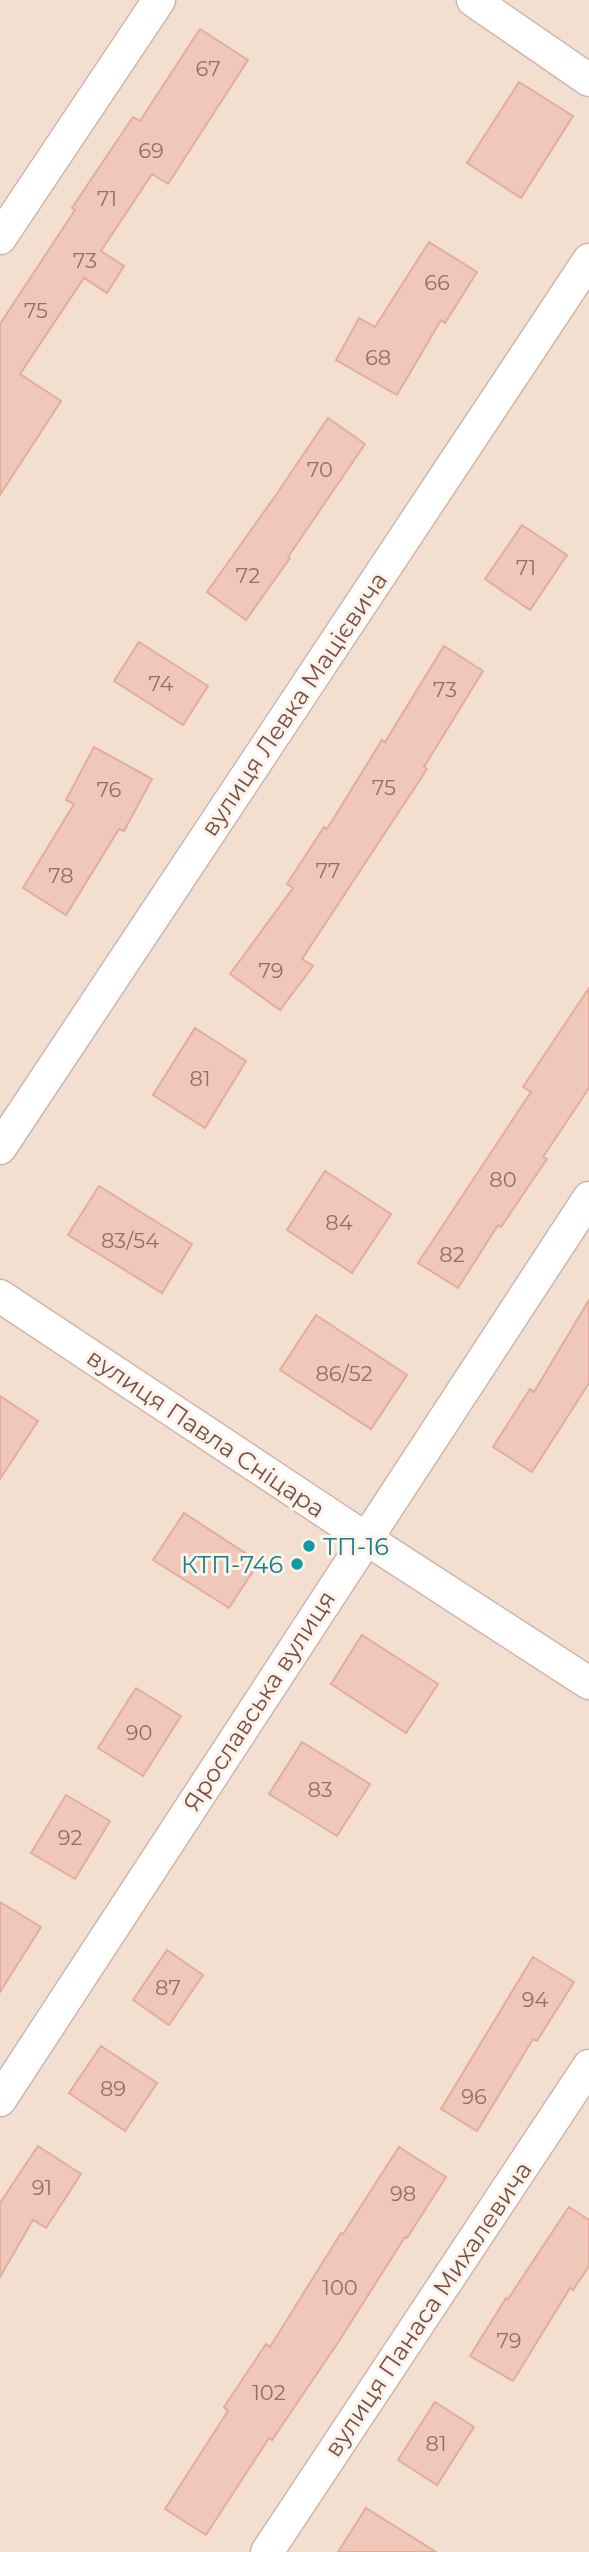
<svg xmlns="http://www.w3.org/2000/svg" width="589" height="2552" viewBox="0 0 589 2552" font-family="Montserrat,sans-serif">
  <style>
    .residential { fill: #f3dfd0 }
    .building { fill: #f0c8ba; stroke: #e3ac9b; stroke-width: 2 }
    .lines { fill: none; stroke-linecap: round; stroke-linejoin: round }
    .minor-casing { stroke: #cfb6ac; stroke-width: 35 }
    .minor { stroke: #fff; stroke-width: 32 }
    .culture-dot { fill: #0f9aa8; stroke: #fff2e8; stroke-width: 2.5 }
    .labels { text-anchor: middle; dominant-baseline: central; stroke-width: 6; stroke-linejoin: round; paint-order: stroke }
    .number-label { font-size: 21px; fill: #927065 }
    .street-label { font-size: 24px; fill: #725249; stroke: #fff2e8 }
    .culture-label { font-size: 24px; fill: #0d838f; stroke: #fff2e8; text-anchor: start }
  </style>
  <rect width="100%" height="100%" fill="#fceee2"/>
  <path class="residential" d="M 0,0 L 589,0 L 589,2552 L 0,2552 Z"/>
  <path class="building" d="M 200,29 L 248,60 L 168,184 L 152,174 L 101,251 L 124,266 L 107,293 L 84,278 L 20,374 L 61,401 L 0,495 L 0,324 L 75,210 L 72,208 L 102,163 L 133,117 L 140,121 Z
    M 519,82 L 573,116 L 521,198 L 467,163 Z
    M 429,242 L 477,272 L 445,323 L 441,320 L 397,395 L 336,360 L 359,318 L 375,327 Z
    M 328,418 L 365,444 L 288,557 L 290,558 L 246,620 L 207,592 L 276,495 Z
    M 522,525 L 567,555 L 530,610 L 485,579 Z
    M 139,642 L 208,686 L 183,725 L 114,681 Z
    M 444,646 L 483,671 L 424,767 L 427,769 L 302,959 L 313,966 L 280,1010 L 230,974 L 293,888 L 287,884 L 324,827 L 327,829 L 382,740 L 385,742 Z
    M 94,747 L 152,779 L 124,831 L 119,829 L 66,915 L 23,888 L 74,804 L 66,800 Z
    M 589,988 L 589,1088 L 543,1157 L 547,1159 L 501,1227 L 498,1225 L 458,1288 L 418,1263 L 531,1092 L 523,1087 Z
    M 195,1028 L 246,1061 L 205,1128 L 153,1095 Z
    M 325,1171 L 391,1214 L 352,1273 L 287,1230 Z
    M 99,1186 L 192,1244 L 162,1293 L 68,1235 Z
    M 589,1300 L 589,1383 L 532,1472 L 493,1447 L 530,1389 L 534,1392 Z
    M 316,1315 L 407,1375 L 371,1429 L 280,1370 Z
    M 0,1396 L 38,1421 L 0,1479 Z
    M 184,1513 L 259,1562 L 229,1608 L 153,1560 Z
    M 362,1635 L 438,1684 L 406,1733 L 331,1684 Z
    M 136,1688 L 181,1716 L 143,1776 L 98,1748 Z
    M 302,1742 L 370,1784 L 337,1836 L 269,1794 Z
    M 66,1795 L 110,1821 L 75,1879 L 31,1853 Z
    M 0,1902 L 41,1927 L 0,1992 Z
    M 167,1950 L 203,1975 L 169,2025 L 133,2000 Z
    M 533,1957 L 574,1982 L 537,2041 L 533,2039 L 477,2131 L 441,2109 Z
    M 101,2046 L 157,2083 L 125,2131 L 69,2093 Z
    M 38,2146 L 81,2174 L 46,2228 L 33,2220 L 0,2277 L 0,2203 Z
    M 399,2147 L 446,2177 L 407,2238 L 405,2237 L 339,2341 L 272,2440 L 269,2438 L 206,2535 L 165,2509 L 228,2411 L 224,2407 L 266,2344 L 270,2347 L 341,2233 L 343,2234 Z
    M 569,2207 L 589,2220 L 589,2266 L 573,2290 L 570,2288 L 513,2381 L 470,2356 L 506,2298 L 508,2299 Z
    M 435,2402 L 474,2427 L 437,2485 L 398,2460 Z
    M 366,2508 L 436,2552 L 338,2552 Z"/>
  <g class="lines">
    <g class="minor-casing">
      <path id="minor" d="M 473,0 L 589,80
        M 0,238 L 159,0
        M 0,1148 L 589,260
        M 0,1296 L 365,1538 L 589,1683
        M 0,2100 L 589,1198
        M 267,2552 L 589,2066"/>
    </g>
    <use href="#minor" class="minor"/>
  </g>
  <g class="culture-dot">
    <circle cx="309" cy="1546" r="7"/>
    <circle cx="297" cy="1564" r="7"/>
  </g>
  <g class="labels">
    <g class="number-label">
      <text x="208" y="68">67</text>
      <text x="151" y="150">69</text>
      <text x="107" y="198">71</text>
      <text x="85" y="260">73</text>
      <text x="437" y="282">66</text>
      <text x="36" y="310">75</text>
      <text x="378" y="357">68</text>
      <text x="320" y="469">70</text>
      <text x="526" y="567">71</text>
      <text x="248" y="575">72</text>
      <text x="161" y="683">74</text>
      <text x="445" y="689">73</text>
      <text x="384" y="787">75</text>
      <text x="109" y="789">76</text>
      <text x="328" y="870">77</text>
      <text x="61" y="875">78</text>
      <text x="271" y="970">79</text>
      <text x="200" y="1078">81</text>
      <text x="503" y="1179">80</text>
      <text x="339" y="1222">84</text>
      <text x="130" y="1240">83/54</text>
      <text x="452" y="1254">82</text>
      <text x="344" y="1373">86/52</text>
      <text x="139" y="1732">90</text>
      <text x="320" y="1789">83</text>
      <text x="70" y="1837">92</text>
      <text x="168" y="1987">87</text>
      <text x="535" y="1999">94</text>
      <text x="113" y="2088">89</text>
      <text x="474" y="2096">96</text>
      <text x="42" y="2187">91</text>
      <text x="403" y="2193">98</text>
      <text x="340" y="2287">100</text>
      <text x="509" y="2340">79</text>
      <text x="269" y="2392">102</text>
      <text x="436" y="2443">81</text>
    </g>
    <g class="street-label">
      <text transform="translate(294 704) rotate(-56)">вулиця Левка Мацієвича</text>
      <text transform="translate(206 1433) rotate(34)">вулиця Павла Сніцара</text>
      <text transform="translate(259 1701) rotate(-57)">Ярославська вулиця</text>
      <text transform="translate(428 2309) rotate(-56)">вулиця Панаса Михалевича</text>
    </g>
    <g class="culture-label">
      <text x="323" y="1546">ТП-16</text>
      <text x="283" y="1564" text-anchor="end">КТП-746</text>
    </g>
  </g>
</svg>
